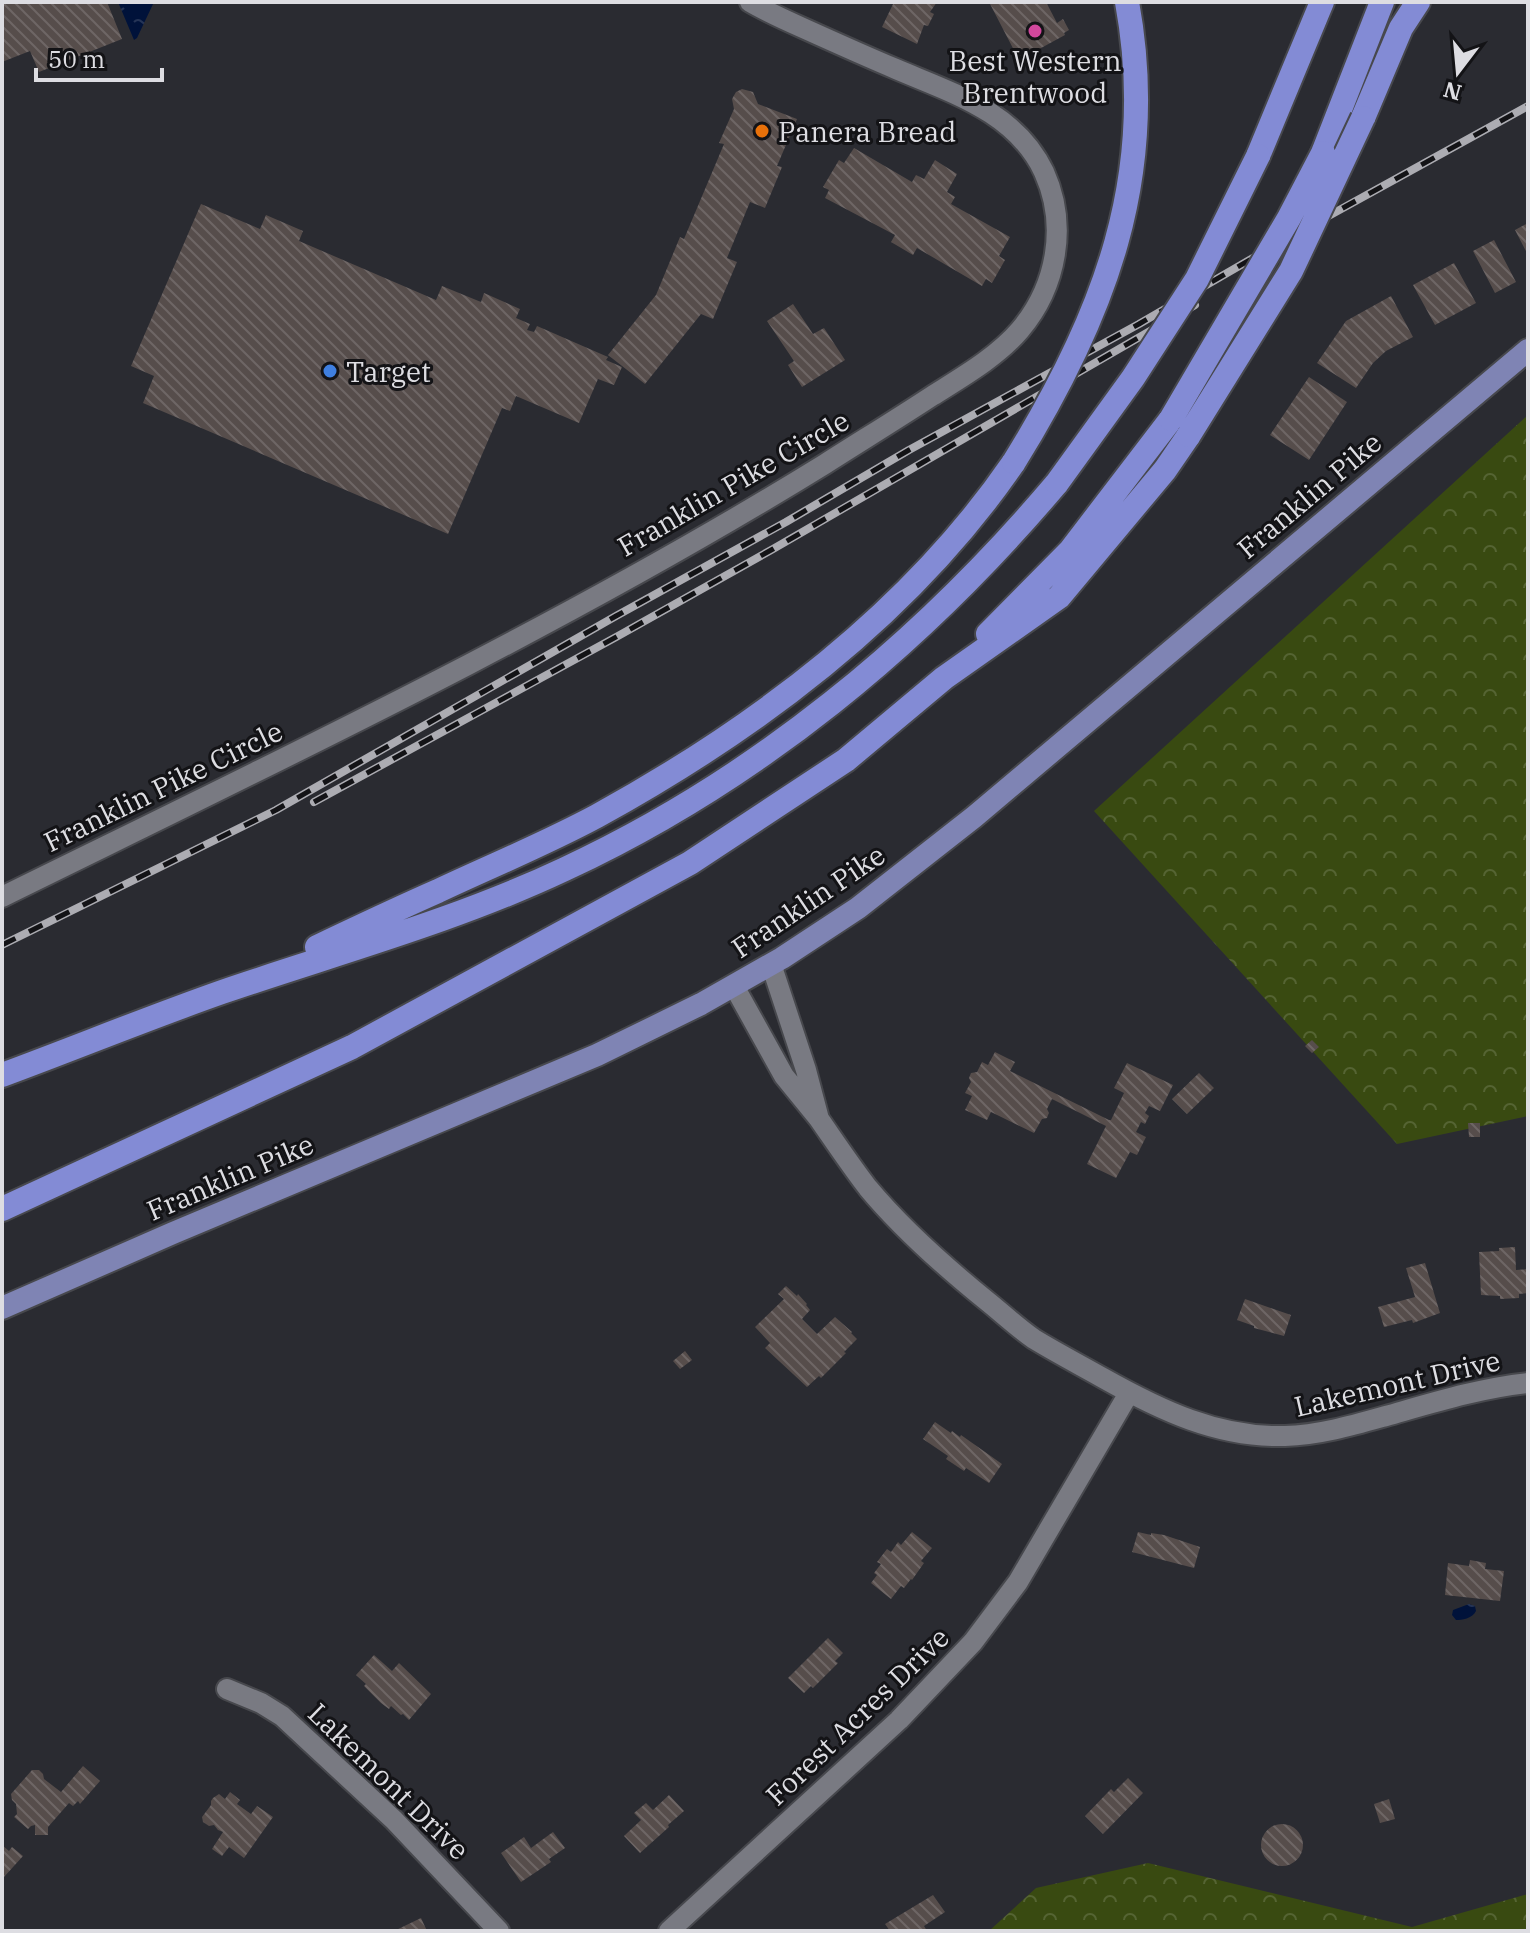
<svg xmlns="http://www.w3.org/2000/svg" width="1530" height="1933" viewBox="0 0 1530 1933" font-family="'IBM Plex Serif',serif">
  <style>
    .forest { fill: url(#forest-crowns) }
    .water { fill: url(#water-ripples) }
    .building { fill: url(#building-back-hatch) }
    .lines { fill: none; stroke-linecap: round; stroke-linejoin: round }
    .minor-casing { stroke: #47484d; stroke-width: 24 }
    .primary-casing { stroke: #47484d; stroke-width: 26 }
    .motorway-casing { stroke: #47484d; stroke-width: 28 }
    .minor { stroke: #797a82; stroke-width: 20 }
    .primary { stroke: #7f84b4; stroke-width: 22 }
    .motorway { stroke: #838bd5; stroke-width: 24 }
    .rail-casing { stroke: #acacb2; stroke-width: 8 }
    .rail { stroke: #131316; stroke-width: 5; stroke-dasharray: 15; stroke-linecap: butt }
    .motorway-bridge-casing { stroke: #47484d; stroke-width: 28; stroke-linecap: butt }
    .motorway-bridge { stroke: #838bd5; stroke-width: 24 }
    .hotel-dot { fill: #d1479c; stroke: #131316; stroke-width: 3 }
    .food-dot { fill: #e8710a; stroke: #131316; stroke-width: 3 }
    .shop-dot { fill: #3f7fe0; stroke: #131316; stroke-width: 3 }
    .labels { text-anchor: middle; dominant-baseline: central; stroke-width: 6; stroke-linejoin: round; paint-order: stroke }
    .poi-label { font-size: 28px; fill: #dddde2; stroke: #131316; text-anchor: start }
    .street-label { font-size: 28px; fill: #dddde2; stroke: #131316 }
  </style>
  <defs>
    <pattern id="forest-crowns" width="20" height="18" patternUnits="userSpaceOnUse" patternTransform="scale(2)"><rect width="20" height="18" fill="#394a11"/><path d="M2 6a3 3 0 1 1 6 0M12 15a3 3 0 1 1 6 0" fill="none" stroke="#556433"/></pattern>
    <pattern id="water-ripples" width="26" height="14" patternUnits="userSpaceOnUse" patternTransform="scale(2)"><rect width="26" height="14" fill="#00123a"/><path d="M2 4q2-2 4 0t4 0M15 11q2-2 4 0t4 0" fill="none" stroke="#253456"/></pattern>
    <pattern id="building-back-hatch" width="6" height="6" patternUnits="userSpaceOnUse" patternTransform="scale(2)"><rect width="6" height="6" fill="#564d4b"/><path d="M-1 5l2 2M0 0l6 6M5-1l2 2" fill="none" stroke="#6e6665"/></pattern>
  </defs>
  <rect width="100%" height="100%" fill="#2a2b31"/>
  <path class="forest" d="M 1528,415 L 1528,1116 L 1397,1144 L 1094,811 Z
    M 1148,1863 L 1412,1927 L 1528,1894 L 1528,1931 L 989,1931 L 1036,1888 Z"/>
  <path class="water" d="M 118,2 L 154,2 L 137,38 L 134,40 Z
    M 1469,1604 L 1475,1606 L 1476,1611 C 1472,1619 1462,1620 1456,1620 L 1452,1615 L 1453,1610 Z"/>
  <path class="building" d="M 2,2 L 107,2 L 122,39 L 39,72 L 30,51 L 2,62 Z
    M 894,2 L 937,2 L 930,12 L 934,14 L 928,26 L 924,25 L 917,44 L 882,27 Z
    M 989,2 L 1046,2 L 1057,23 L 1063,19 L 1069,30 L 1064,33 L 1065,35 L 1019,60 Z
    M 742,89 L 753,92 L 758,104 L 797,119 L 777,166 L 782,167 L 765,208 L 750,202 L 727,258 L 737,262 L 713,319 L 701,314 L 645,384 L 608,355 L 656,295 L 680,237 L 684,239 L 724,144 L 719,143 L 734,109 L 732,99 L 736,92 Z
    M 854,148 L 912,182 L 916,175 L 924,179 L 935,160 L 957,174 L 947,192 L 955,197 L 951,204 L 1010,237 L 999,256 L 1005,260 L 992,283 L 986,279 L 982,286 L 917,248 L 913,255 L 891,242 L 895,235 L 825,198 L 829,190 L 823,187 L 839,160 L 844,163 Z
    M 201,204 L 260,229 L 266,215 L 303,231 L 299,241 L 436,300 L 442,286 L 481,302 L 484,293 L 520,309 L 516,318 L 530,324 L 527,330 L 534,332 L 537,326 L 608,357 L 606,360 L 622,367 L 614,385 L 598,379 L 579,423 L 516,396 L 510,411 L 502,408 L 448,534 L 143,403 L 154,376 L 131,366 Z
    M 1528,223 L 1528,255 L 1515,230 Z
    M 1494,240 L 1516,282 L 1495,293 L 1473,251 Z
    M 1454,263 L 1476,303 L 1435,325 L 1413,285 Z
    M 1391,296 L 1413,337 L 1386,351 L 1373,363 L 1356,388 L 1317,363 L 1346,321 Z
    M 793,304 L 813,334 L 824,328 L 845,360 L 802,387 L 788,365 L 794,361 L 767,321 Z
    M 1309,377 L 1347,402 L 1309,460 L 1270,435 Z
    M 1312,1040 L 1319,1047 L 1312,1053 L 1305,1046 Z
    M 995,1052 L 1015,1062 L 1010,1071 L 1109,1120 L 1111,1120 L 1124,1093 L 1114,1088 L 1127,1063 L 1173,1085 L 1160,1111 L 1149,1106 L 1145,1113 L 1149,1116 L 1145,1124 L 1141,1122 L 1136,1132 L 1146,1137 L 1137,1155 L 1130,1152 L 1116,1178 L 1087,1164 L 1106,1126 L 1052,1099 L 1047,1109 L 1049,1113 L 1048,1115 L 1047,1118 L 1042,1119 L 1034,1133 L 991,1112 L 987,1120 L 965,1110 L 972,1096 L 965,1093 L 971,1082 L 969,1078 L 971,1073 L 977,1072 L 982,1062 L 988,1065 Z
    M 1199,1073 L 1214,1088 L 1187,1114 L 1172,1099 Z
    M 1468,1123 L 1480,1123 L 1480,1137 L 1469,1137 Z
    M 1515,1247 L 1516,1270 L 1528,1269 L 1528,1293 L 1519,1294 L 1519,1298 L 1500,1299 L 1500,1296 L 1481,1295 L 1479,1252 L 1499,1251 L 1499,1248 Z
    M 1425,1263 L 1440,1313 L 1413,1323 L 1412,1320 L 1384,1327 L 1378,1307 L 1415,1297 L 1406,1268 Z
    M 786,1286 L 797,1296 L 798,1294 L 807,1304 L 806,1305 L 810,1310 L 802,1319 L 817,1334 L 835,1317 L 852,1332 L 851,1333 L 857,1339 L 844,1352 L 846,1353 L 821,1378 L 819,1376 L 807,1387 L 765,1348 L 770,1343 L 755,1327 L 784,1299 L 778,1294 Z
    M 1245,1299 L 1291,1315 L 1284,1336 L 1254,1328 L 1254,1326 L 1237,1320 Z
    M 685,1351 L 692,1360 L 680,1369 L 673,1361 Z
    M 935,1422 L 951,1433 L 952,1431 L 960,1437 L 961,1435 L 1002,1464 L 989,1483 L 966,1468 L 964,1471 L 946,1459 L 948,1456 L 923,1439 Z
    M 912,1532 L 932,1548 L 921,1561 L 924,1563 L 912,1580 L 911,1579 L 904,1588 L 901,1586 L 891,1599 L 871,1583 L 877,1575 L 874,1573 L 881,1564 L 877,1562 L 887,1549 L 891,1552 L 898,1542 L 901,1545 Z
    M 1138,1532 L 1151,1535 L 1151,1533 L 1164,1535 L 1200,1547 L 1194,1568 L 1132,1552 Z
    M 1470,1560 L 1486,1563 L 1485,1569 L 1504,1571 L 1500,1601 L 1445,1595 L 1448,1563 L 1469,1566 Z
    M 828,1638 L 843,1653 L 835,1661 L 838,1663 L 813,1688 L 811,1686 L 804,1693 L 788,1678 Z
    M 374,1655 L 392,1671 L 399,1663 L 431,1694 L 409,1720 L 403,1714 L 401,1715 L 391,1706 L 389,1709 L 381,1703 L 364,1686 L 366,1684 L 356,1675 Z
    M 83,1766 L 100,1781 L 80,1804 L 78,1801 L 73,1806 L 69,1803 L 48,1827 L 48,1835 L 35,1835 L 35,1825 L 31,1826 L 28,1829 L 14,1817 L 17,1814 L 16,1804 L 12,1800 L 11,1794 L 32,1770 L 39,1770 L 43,1774 L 44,1779 L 61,1792 Z
    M 1128,1778 L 1143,1793 L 1103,1834 L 1085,1816 L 1111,1789 L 1114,1792 Z
    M 230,1792 L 240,1800 L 237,1804 L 251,1814 L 257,1806 L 273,1817 L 244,1858 L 229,1847 L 222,1856 L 212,1849 L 223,1832 L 218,1830 L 214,1825 L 209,1826 L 203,1822 L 202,1817 L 211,1805 L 211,1801 L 213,1798 L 219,1794 L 225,1799 Z
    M 669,1795 L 684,1811 L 668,1825 L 669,1827 L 640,1853 L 624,1836 L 641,1820 L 634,1813 L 646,1803 L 653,1810 Z
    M 1389,1799 L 1395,1819 L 1380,1823 L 1374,1804 Z
    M1261 1845a21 21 0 1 1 42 0a21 21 0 1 1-42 0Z
    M 553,1832 L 565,1848 L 549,1859 L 551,1862 L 521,1882 L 501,1853 L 524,1837 L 531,1848 Z
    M 2,1845 L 9,1851 L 12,1847 L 23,1856 L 4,1877 L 2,1875 Z
    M 933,1895 L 945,1912 L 924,1926 L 927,1931 L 890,1931 L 885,1924 Z
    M 421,1918 L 427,1931 L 394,1931 Z"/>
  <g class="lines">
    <g class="minor-casing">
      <path id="minor" d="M 2,897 C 280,760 561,627 825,464 C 861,441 897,419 932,396 C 962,377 997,357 1020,330 C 1057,286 1068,225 1044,172 C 1016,112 952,93 896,69 C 865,56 834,42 803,28 C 785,20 767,12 750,2
        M 734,986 L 784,1076 L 819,1119 L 806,1070 L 771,964
        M 819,1119 C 835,1142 851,1166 868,1188 C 903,1230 945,1267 987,1301 C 1002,1313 1018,1328 1034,1339 C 1057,1353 1080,1365 1103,1378 C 1160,1410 1218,1438 1285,1436 C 1320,1435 1354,1425 1386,1416 C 1432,1403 1480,1388 1528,1383
        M 227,1689 L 261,1703 L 282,1716 L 394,1820 L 499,1931
        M 669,1931 L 899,1720 L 973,1642 L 1018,1582 L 1129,1393"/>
    </g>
    <g class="primary-casing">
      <path id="primary" d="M 2,1308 L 173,1233 L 597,1055 L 701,1004 L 782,958 L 858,908 L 974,817 L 1528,350"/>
    </g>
    <g class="motorway-casing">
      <path id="motorway" d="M 1363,118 L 1401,28 L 1418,2
        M 1323,153 L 1382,2
        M 1258,156 L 1322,2
        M 988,634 L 1070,551 L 1171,419
        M 317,947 C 357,928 397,909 438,891 C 491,866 545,844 597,816 C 757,728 910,614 1014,462
        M 2,1075 C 75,1048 148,1018 222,992 C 336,953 455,921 565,869 C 756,780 921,644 1057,483
        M 2,1209 L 352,1047 L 690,863 L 846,760 L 944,678 L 1059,597 L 1165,470 L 1189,435"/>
    </g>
    <use href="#minor" class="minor"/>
    <use href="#primary" class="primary"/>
    <use href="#motorway" class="motorway"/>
    <g class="rail-casing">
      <path id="rail" d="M 314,802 L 618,636 L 773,549 L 1195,305
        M 2,945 L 276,810 L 616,616 L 786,522 L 909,450 L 1139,324 L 1265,251 L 1528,106"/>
    </g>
    <use href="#rail" class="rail"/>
    <g class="motorway-bridge-casing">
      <path id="motorway-bridge" d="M 1171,419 L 1289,218 L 1323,153
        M 1189,435 L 1291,271 L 1363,118
        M 1014,462 C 1104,317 1159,175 1127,2
        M 1057,483 L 1133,378 L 1197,279 L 1258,156"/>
    </g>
    <use href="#motorway-bridge" class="motorway-bridge"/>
  </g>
  <circle class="hotel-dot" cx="1035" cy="31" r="8"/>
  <circle class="food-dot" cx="762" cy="131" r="8"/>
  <circle class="shop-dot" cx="330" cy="371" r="8"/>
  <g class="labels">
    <g class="poi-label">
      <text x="1035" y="60" text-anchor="middle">Best Western<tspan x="1035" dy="32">Brentwood</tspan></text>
      <text x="778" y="131">Panera Bread</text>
      <text x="346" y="371">Target</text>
    </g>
    <g class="street-label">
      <text transform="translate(733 483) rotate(-30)">Franklin Pike Circle</text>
      <text transform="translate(1309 495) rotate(-40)">Franklin Pike</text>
      <text transform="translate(163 786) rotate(-26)">Franklin Pike Circle</text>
      <text transform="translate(808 901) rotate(-34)">Franklin Pike</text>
      <text transform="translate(230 1177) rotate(-23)">Franklin Pike</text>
      <text transform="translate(1397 1383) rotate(-13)">Lakemont Drive</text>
      <text transform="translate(857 1716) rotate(-44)">Forest Acres Drive</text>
      <text transform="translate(389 1781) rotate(44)">Lakemont Drive</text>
    </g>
  </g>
  <rect width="1530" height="1933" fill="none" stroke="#dddde2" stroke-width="8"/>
  <g transform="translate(1458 72) rotate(196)" stroke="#131316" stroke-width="6" paint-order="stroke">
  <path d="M0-6L14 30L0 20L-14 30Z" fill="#dddde2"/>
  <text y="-12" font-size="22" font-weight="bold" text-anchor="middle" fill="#dddde2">N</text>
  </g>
  <path d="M36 68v12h126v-12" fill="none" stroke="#dddde2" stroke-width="4"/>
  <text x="48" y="68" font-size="24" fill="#dddde2" stroke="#131316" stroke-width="6" paint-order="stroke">50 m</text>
</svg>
